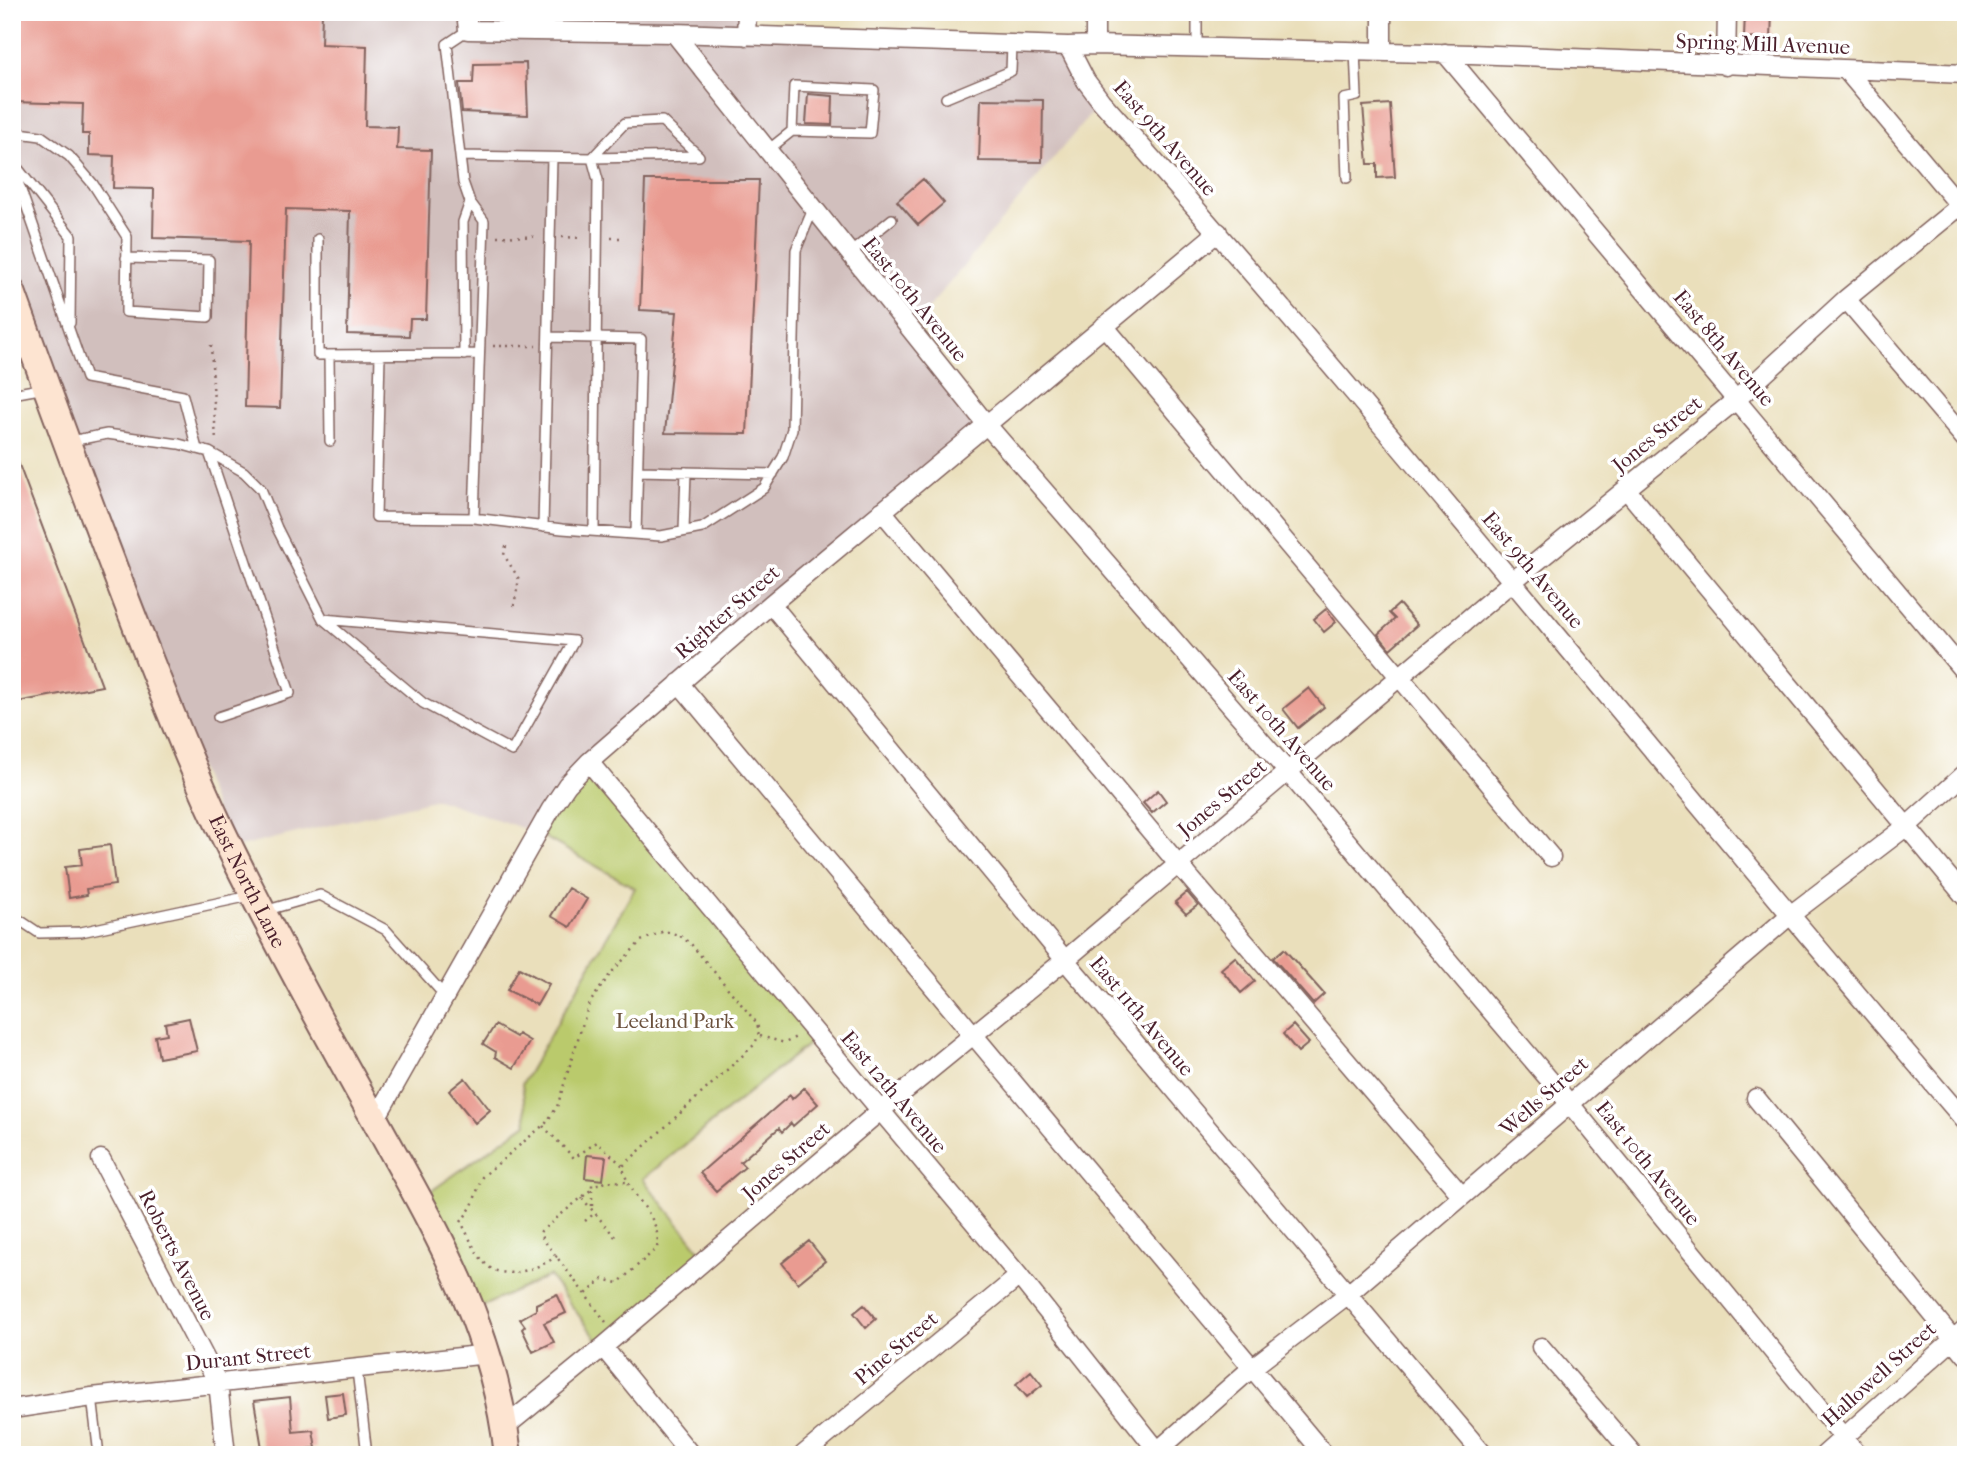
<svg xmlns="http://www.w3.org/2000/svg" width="1978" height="1467" viewBox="0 0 1978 1467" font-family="'IM FELL French Canon',serif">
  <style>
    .industrial { fill: #d1bfbd }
    .green { fill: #baca6c; stroke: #82744c; stroke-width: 2 }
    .building { fill: #e99b91 }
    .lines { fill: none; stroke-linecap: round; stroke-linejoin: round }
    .lane-casing { stroke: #82625d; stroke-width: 12 }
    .street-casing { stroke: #82625d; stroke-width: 21 }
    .secondary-casing { stroke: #82625d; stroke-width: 30 }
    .path { stroke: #82625d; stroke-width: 2.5; stroke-dasharray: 2 5; stroke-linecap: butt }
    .lane { stroke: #fff; stroke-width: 9 }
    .street { stroke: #fff; stroke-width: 18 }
    .secondary { stroke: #fde4d1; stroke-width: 26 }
    .labels { text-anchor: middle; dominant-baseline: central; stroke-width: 7; stroke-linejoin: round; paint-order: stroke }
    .street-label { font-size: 21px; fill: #4a1f2b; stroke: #fff }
    .park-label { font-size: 21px; fill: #6c523e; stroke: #fff }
  </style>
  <rect width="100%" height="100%" fill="#fff"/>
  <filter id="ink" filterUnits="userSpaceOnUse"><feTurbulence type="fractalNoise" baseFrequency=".0143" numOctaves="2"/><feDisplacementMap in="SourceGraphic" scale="14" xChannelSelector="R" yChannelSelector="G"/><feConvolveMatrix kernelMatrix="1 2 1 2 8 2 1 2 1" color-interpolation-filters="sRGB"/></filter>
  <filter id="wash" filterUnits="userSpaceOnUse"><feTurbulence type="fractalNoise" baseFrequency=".00686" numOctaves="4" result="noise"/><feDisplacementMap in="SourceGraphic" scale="28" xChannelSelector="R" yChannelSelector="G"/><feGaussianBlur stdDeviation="1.57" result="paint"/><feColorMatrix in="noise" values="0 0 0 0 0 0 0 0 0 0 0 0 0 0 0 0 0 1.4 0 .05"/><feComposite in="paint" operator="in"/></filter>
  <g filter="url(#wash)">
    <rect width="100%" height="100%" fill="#eadfbb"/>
    <path class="industrial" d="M 12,12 L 747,12 L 746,35 L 1058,45 L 1104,98 L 911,329 L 987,425 L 589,762 L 537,833 L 437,799 L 231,849 L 12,292 Z"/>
    <path class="green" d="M 589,762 L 818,1036 L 643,1179 L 707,1259 L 603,1347 L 549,1276 L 472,1311 L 420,1199 L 527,1123 L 522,1084 L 635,888 L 537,833 Z"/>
    <g id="blocks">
      <path class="building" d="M 12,12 L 322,12 L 321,44 L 367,46 L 365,126 L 398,127 L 397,149 L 431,150 L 426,319 L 410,319 L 409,336 L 347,334 L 350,211 L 286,209 L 280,408 L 245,407 L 249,241 L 153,238 L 154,189 L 113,188 L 114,156 L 89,155 L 89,134 L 82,134 L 83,104 L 12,102 Z
        M 1745,12 L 1772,12 L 1771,39 L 1744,38 Z
        M 526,63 L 528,115 L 462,112 L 459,83 L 473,83 L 474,64 Z
        M 808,94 L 833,96 L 832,125 L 806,124 Z
        M 981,99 L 1043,100 L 1042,162 L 979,161 Z
        M 1390,104 L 1395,177 L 1377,178 L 1377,164 L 1368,164 L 1363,106 Z
        M 923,179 L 944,203 L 918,225 L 897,201 Z
        M 645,180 L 759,180 L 747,434 L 665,433 L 677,312 L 640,310 Z
        M 12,446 L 102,686 L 12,703 Z
        M 1399,604 L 1417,625 L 1390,649 L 1378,634 L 1395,619 L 1389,613 Z
        M 1326,609 L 1336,622 L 1324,632 L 1314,619 Z
        M 1309,688 L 1324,707 L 1298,728 L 1283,709 Z
        M 1158,790 L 1166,801 L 1152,813 L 1143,803 Z
        M 110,845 L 115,885 L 86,889 L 87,895 L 69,898 L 65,867 L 82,865 L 80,849 Z
        M 568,888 L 587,899 L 570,927 L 551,916 Z
        M 1187,892 L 1198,905 L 1186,914 L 1175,902 Z
        M 1284,949 L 1324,994 L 1313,1004 L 1273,958 Z
        M 1235,957 L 1255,981 L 1241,993 L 1221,969 Z
        M 519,968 L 549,984 L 537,1005 L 507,990 Z
        M 189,1018 L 197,1051 L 159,1058 L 155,1036 L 167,1034 L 165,1023 Z
        M 495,1025 L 516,1037 L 518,1034 L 530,1041 L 514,1068 L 495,1057 L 496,1052 L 483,1044 Z
        M 1293,1025 L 1309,1043 L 1298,1052 L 1283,1034 Z
        M 465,1078 L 490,1110 L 475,1123 L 449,1091 Z
        M 804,1088 L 818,1104 L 793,1126 L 791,1123 L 782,1132 L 779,1128 L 740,1162 L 745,1167 L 716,1191 L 700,1173 L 790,1095 L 792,1099 Z
        M 587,1155 L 606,1157 L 603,1180 L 585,1178 Z
        M 809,1241 L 825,1261 L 798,1283 L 782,1263 Z
        M 557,1294 L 566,1313 L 544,1323 L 554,1342 L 533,1352 L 522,1329 L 525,1326 L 520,1319 L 536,1310 L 536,1304 Z
        M 864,1305 L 876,1319 L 866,1328 L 854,1313 Z
        M 1031,1371 L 1042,1385 L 1027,1397 L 1016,1384 Z
        M 343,1393 L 346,1415 L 328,1418 L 325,1395 Z
        M 290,1397 L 293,1432 L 313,1430 L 316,1448 L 263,1454 L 254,1401 Z"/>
    </g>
  </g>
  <g filter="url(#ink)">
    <use href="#blocks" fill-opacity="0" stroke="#82625d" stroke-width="2"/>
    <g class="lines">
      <g class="lane-casing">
        <path id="lane" d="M 1197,47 L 1197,12
          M 946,98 L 1011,71 L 1012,45
          M 662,121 L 699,156 L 592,158 L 625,123 Z
          M 12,132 L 41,136 L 69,156 L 93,184 L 127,237 L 126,312 L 208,317 L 209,260 L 126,258
          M 15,132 L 16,176 L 86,378 L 183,396 L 197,449
          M 768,150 L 792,131 L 794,86 L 874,90 L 870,133 L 792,131
          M 460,156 L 592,158 L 598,180 L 594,531
          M 16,166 L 71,236 L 70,323
          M 1347,178 L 1344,99 L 1357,96 L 1355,51
          M 318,239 L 318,355 L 479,354
          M 850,253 L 892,219
          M 548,337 L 641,339 L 636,534
          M 329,355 L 330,441
          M 380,355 L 376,517 L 474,518 L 484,221 L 470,202 L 463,182 L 447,44 L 468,30
          M 464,355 L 463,222 L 470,202
          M 12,394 L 45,388
          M 71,441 L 107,434 L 179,444 L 209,452 L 244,472 L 261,489 L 277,528 L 323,619 L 423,703 L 512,751 L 574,641 L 323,619
          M 209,452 L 290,693 L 218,717
          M 638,471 L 773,474
          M 474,518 L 562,529 L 661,536 L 702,528 L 764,488 L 783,457 L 792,429 L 796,250 L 813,209
          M 543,527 L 552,158
          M 684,531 L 686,472
          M 264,911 L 320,895 L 386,930 L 445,996
          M 12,915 L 39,933 L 81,932 L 250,896
          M 357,1370 L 367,1455
          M 92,1397 L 99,1455"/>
      </g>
      <g class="street-casing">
        <path id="street" d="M 466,12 L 468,30 L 674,33 L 1068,46 L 1095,45 L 1471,54 L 1966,74
          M 674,33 L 987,425 L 1288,772 L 1570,1104 L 1858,1455
          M 746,36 L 747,12
          M 1095,45 L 1095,12
          M 1068,46 L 1086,81 L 1101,101 C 1398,434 1675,784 1966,1122
          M 1382,52 L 1382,12
          M 1445,53 L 1966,674
          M 1726,66 L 1727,12
          M 1846,70 L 1966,213
          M 1846,299 L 1966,440
          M 1104,326 L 1551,857
          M 1626,489 L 1966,898
          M 882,511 L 1179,865 L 1462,1196
          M 771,604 L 1065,960 L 1484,1455
          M 679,683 L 1325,1455
          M 589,762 L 1019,1276 L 1161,1455
          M 1756,1098 L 1966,1355
          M 375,1120 L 551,809 L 567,785 L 589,762 L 771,604 L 1218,232
          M 101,1159 L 218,1383 L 226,1455
          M 603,1347 L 691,1455
          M 1541,1347 L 1634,1455
          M 12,1409 L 92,1397 L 488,1354
          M 505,1427 L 603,1347 L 880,1111 L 1065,960 L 1513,581 L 1737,399 L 1846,299 L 1966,201
          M 803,1455 L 1019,1276
          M 1153,1455 L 1253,1367 L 1347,1295 L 1789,916 L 1907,826 L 1966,773
          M 1824,1455 L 1966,1328"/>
      </g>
      <g class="secondary-casing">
        <g id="secondary">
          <path id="s1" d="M 12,292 C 53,406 95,520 139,633 C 168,706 196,779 231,850 C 276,941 325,1031 375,1120 C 436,1230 494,1327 508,1455"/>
        </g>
      </g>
      <path class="path" d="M 497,236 L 539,237
        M 562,237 L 583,238
        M 611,238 L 624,238
        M 211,345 L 216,442
        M 493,346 L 536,346
        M 506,546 L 504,555 L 519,579 L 513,611
        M 760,1036 L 785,1043 L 796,1037
        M 543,1126 L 574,1158 L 597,1142 L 623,1166 C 627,1198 663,1214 657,1248 L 618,1283 L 603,1279 L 586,1294
        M 582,1198 L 616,1238
        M 592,1206 L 592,1189
        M 585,1221 L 595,1213
        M 557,1256 C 541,1267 511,1279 492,1269 C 478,1261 469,1236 461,1222 L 472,1206 L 482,1177 L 546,1123 L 557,1107 L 586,1013 L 591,1001 L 611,973 L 641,941 L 664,931 L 679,935 L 691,944 L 756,1022 C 760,1031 759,1036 754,1045 L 623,1166
        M 606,1322 L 540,1235 L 541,1231 L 592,1189 L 592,1184 L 602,1184 L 607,1181 L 626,1182"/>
      <use href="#lane" class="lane"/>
      <use href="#street" class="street"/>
      <use href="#secondary" class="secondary"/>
    </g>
  </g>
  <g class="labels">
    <g class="street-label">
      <text transform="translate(1763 44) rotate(2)">Spring Mill Avenue</text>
      <text transform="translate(1165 138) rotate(49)">East 9th Avenue</text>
      <text transform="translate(915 299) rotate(51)">East 10th Avenue</text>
      <text transform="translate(1724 348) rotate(50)">East 8th Avenue</text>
      <text transform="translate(1657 434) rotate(-39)">Jones Street</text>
      <text transform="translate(1533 570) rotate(50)">East 9th Avenue</text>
      <text transform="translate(727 612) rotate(-41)">Righter Street</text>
      <text transform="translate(1282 730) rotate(49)">East 10th Avenue</text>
      <text transform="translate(1222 798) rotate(-40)">Jones Street</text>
      <text stroke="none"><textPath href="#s1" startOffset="635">East North Lane</textPath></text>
      <text transform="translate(1142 1016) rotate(50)">East 11th Avenue</text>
      <text transform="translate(894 1092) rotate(50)">East 12th Avenue</text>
      <text transform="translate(1544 1096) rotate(-41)">Wells Street</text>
      <text transform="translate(786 1161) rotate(-41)">Jones Street</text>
      <text transform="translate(1648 1163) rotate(51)">East 10th Avenue</text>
      <text transform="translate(177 1255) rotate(63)">Roberts Avenue</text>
      <text transform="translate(896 1348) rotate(-40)">Pine Street</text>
      <text transform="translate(248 1357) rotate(-6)">Durant Street</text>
      <text transform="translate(1879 1374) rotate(-42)">Hallowell Street</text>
    </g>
    <g class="park-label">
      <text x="675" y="1021">Leeland Park</text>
    </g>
  </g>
  <rect width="1978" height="1467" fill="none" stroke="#fff" stroke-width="42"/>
</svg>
